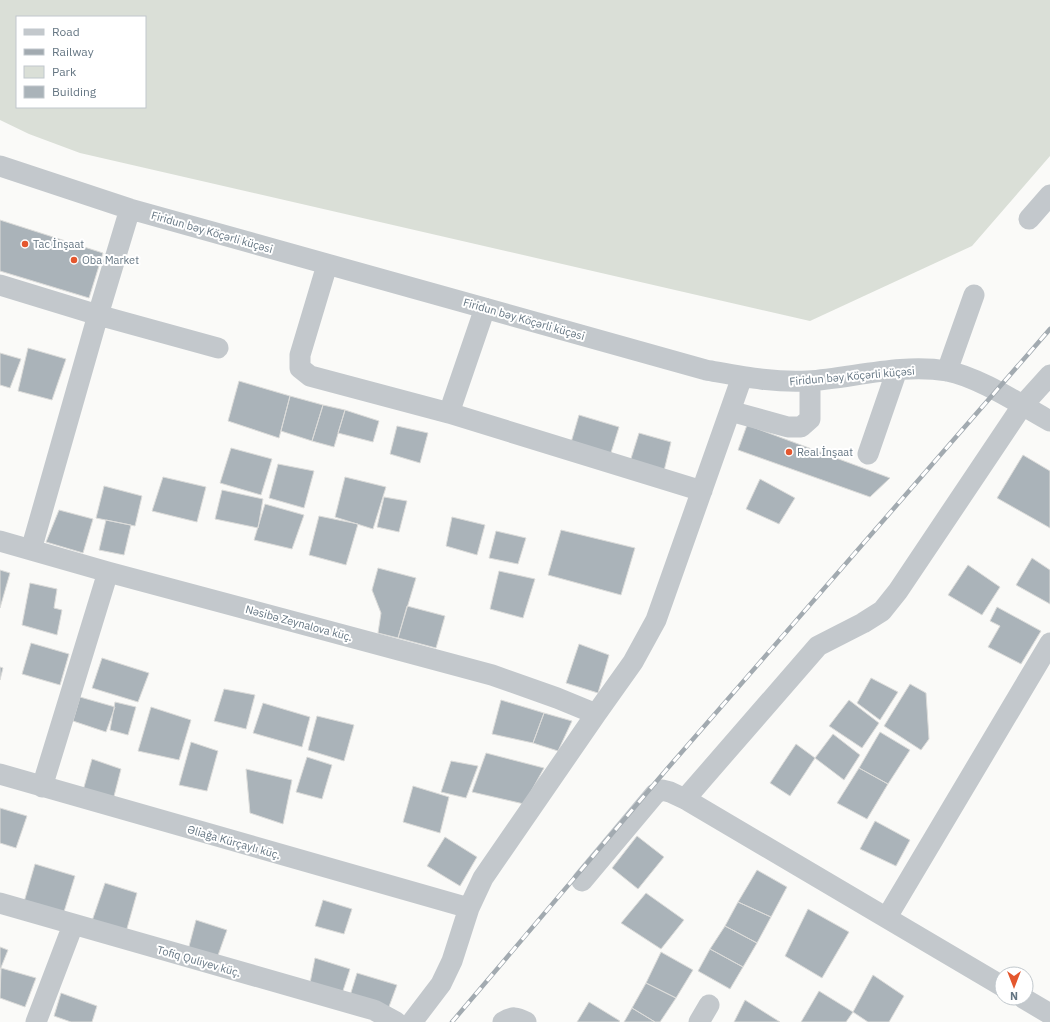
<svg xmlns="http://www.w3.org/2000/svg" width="1050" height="1022" viewBox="0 0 1050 1022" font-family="'IBM Plex Sans',sans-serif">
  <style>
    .green { fill: #dadfd7; fill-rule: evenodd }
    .building { fill: #aab3b9; stroke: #dcdcda }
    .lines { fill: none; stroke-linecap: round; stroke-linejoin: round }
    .minor { stroke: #c3c8cc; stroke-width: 21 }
    .rail-casing { stroke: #a2aab0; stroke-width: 4.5 }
    .rail { stroke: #fff; stroke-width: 3; stroke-dasharray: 9; stroke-linecap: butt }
    .poi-dot { fill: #e4572e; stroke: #fff; stroke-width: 1.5 }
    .labels { text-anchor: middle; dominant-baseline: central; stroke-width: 4; stroke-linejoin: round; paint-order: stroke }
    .street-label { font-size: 11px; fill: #657683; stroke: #fff }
    .poi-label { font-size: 11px; fill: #657683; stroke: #fff; text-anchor: start }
  </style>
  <rect width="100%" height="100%" fill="#fafaf8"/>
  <path class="green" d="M 0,0 L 1050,0 L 1050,156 L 972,246 L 810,321 L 80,153 L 29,134 L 0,120 ZM 17,17 L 145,17 L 145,107 L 17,107 Z"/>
  <path class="building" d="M 0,220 L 103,253 L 89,298 L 0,271 Z
    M 28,348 L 66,359 L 52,400 L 18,391 Z
    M 0,353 L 21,359 L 10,388 L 0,385 Z
    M 239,381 L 290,396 L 279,438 L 228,421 Z
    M 290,396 L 323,405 L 312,441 L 281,431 Z
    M 323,405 L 345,410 L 334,447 L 312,441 Z
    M 345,410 L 379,421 L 373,442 L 338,433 Z
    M 579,415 L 619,427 L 609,459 L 570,446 Z
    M 747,425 L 890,478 L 870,497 L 738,450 Z
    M 397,426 L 428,433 L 420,463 L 390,454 Z
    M 639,433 L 671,442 L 663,475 L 629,465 Z
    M 231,448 L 272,459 L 261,495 L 220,483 Z
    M 1023,455 L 1050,471 L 1050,528 L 997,498 Z
    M 278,464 L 314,471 L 304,508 L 269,498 Z
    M 163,477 L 206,487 L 197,522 L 152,511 Z
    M 345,477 L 386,487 L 373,529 L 335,517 Z
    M 760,479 L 795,498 L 779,524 L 746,509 Z
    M 104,486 L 142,496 L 135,526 L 96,518 Z
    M 222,490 L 263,499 L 258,528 L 215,519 Z
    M 384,497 L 407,501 L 399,532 L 377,527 Z
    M 265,504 L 304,515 L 292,549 L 254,540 Z
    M 59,510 L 93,519 L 83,553 L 46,542 Z
    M 319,516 L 358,524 L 346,565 L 309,555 Z
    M 452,517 L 485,525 L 477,555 L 446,546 Z
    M 106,520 L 131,525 L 124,555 L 99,550 Z
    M 561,530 L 635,548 L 621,595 L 548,575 Z
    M 496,531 L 526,538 L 518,564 L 489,558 Z
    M 1032,558 L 1050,570 L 1050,604 L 1016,585 Z
    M 968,565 L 1000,587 L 982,615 L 948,595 Z
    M 378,568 L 416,578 L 398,638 L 378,633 L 381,613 L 372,590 Z
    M 0,570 L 10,573 L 0,608 Z
    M 499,571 L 535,579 L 523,618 L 490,609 Z
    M 30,583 L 57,589 L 54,608 L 62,610 L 57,635 L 22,625 Z
    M 407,606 L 445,616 L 436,648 L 398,638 Z
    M 997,607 L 1041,631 L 1021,664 L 988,647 L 1000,626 L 990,621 Z
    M 31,643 L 69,654 L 60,685 L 22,674 Z
    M 579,644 L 609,655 L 598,693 L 566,683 Z
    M 102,658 L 149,673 L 138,702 L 92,688 Z
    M 0,667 L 3,668 L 0,680 Z
    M 871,678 L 898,692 L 880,720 L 857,703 Z
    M 910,684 L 926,693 L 929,739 L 921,750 L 884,726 Z
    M 224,689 L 255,695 L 246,729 L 214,721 Z
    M 80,697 L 115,707 L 106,732 L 73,721 Z
    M 501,700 L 544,713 L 533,743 L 492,734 Z
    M 849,700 L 879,723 L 862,748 L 829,726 Z
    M 115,702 L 136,707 L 128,735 L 110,730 Z
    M 263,703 L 310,717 L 302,747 L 253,733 Z
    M 151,707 L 191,720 L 179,760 L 138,751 Z
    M 544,713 L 572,721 L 558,751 L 533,743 Z
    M 317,716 L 354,725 L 344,761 L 308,750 Z
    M 880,732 L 910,750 L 888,784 L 859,768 Z
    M 833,734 L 860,755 L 844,780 L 815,758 Z
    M 191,742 L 218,751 L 207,791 L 179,785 Z
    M 796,744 L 815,758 L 790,796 L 770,783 Z
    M 486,753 L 544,768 L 524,804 L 472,792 Z
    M 307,757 L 332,765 L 322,799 L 296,792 Z
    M 92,759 L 121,769 L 112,804 L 82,794 Z
    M 451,761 L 478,766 L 466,798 L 441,792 Z
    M 859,768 L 888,784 L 867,819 L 837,803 Z
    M 246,769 L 292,780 L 283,824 L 250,813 Z
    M 413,786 L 449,797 L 440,833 L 403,822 Z
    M 0,808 L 27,816 L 16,848 L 0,843 Z
    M 875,821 L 910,840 L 896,866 L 860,849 Z
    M 637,836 L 664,857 L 638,889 L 612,868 Z
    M 445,837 L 477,857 L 460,886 L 427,866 Z
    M 35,864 L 75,876 L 63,915 L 24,902 Z
    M 757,870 L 787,887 L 771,917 L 738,902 Z
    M 105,883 L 137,893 L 126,932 L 92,921 Z
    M 646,893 L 684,920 L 661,949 L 621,923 Z
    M 323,900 L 352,909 L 344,934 L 315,926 Z
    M 738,902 L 771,917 L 757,943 L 725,926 Z
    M 808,909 L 849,932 L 822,978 L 785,956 Z
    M 196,920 L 227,930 L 216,961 L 187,954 Z
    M 725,926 L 757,943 L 743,967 L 710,949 Z
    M 0,947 L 8,950 L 0,970 Z
    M 710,949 L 743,967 L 730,989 L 698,971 Z
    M 661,952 L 693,970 L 676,998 L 646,983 Z
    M 315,958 L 350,969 L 341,997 L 309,988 Z
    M 1,968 L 36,978 L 25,1007 L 0,998 Z
    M 357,973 L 397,985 L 387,1012 L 349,999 Z
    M 873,975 L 904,996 L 889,1022 L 868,1022 L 853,1012 Z
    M 646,983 L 676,998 L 660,1022 L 655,1022 L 632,1008 Z
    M 819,991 L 853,1012 L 846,1022 L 801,1022 Z
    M 61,993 L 97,1006 L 92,1022 L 71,1022 L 54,1016 Z
    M 745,1000 L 780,1022 L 734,1022 Z
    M 589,1002 L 620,1021 L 619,1022 L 577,1022 Z
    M 632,1008 L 655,1022 L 624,1022 Z"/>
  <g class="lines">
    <path class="minor" d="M 0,166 L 130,209 L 706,370 C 740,376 773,383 808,381 C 852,378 902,363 947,371 C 979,377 1021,405 1050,421
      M 1029,219 L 1050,195
      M 327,265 L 300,355 L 300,368 L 310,376 L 449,413 L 702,491
      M 0,285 L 98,315 L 218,348
      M 947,371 L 974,295
      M 730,411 L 788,427 L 801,427 L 810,419 L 810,381
      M 449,413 L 485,308
      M 868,454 L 897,370
      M 0,541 L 108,572 L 492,675 L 557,698 L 596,714
      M 31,550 L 98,315 L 130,209
      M 0,774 L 469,908
      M 42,787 L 108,572
      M 685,799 L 818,646 L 863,623 L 882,611 L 898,591 L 1022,406 L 1050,375
      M 582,881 L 655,794 L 662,790 L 670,792 L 685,799 L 1002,986
      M 0,903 L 374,1010 L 396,1022
      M 887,917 L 1050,643
      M 1023,998 L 1050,1014
      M 36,1022 L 73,925
      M 412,1022 L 441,984 L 452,961 L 469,908 L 483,878 L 596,714 L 633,662 L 656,620 L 742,377
      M 503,1022 C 512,1016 517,1017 526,1022
      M 699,1022 L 709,1005"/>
    <g class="rail-casing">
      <path id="rail" d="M 452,1022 L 667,769 L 1050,329"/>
    </g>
    <use href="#rail" class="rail"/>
  </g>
  <g class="poi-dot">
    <circle cx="25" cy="244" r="4"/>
    <circle cx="74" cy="260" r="4"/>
    <circle cx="789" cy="452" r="4"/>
  </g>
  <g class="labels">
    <g class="street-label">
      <text transform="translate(212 232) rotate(16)">Firidun bəy Köçərli küçəsi</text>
      <text transform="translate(524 319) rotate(16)">Firidun bəy Köçərli küçəsi</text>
      <text transform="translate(852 376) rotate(-5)">Firidun bəy Köçərli küçəsi</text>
      <text transform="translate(299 623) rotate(15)">Nəsibə Zeynalova küç.</text>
      <text transform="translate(234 842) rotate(16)">Əliağa Kürçaylı küç.</text>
      <text transform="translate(199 961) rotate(16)">Tofiq Quliyev küç.</text>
    </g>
    <g class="poi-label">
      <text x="33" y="244">Tac İnşaat</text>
      <text x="82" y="260">Oba Market</text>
      <text x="797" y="452">Real İnşaat</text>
    </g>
  </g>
  <rect x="16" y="16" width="130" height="92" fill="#ffffff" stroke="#c1c8cd"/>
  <rect x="24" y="29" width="20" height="6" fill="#c3c8cc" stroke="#c1c8cd"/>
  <text x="52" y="36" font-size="12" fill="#657683">Road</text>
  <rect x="24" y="49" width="20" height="6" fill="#a2aab0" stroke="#c1c8cd"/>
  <text x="52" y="56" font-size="12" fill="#657683">Railway</text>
  <rect x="24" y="66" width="20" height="12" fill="#dadfd7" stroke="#c1c8cd"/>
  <text x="52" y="76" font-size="12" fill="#657683">Park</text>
  <rect x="24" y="86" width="20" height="12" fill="#aab3b9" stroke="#c1c8cd"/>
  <text x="52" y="96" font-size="12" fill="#657683">Building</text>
  <g transform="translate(1014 986) rotate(180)"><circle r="19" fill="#ffffff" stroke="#c1c8cd"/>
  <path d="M0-3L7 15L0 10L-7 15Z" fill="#e4572e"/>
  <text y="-6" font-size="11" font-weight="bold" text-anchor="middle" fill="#657683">N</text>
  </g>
</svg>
